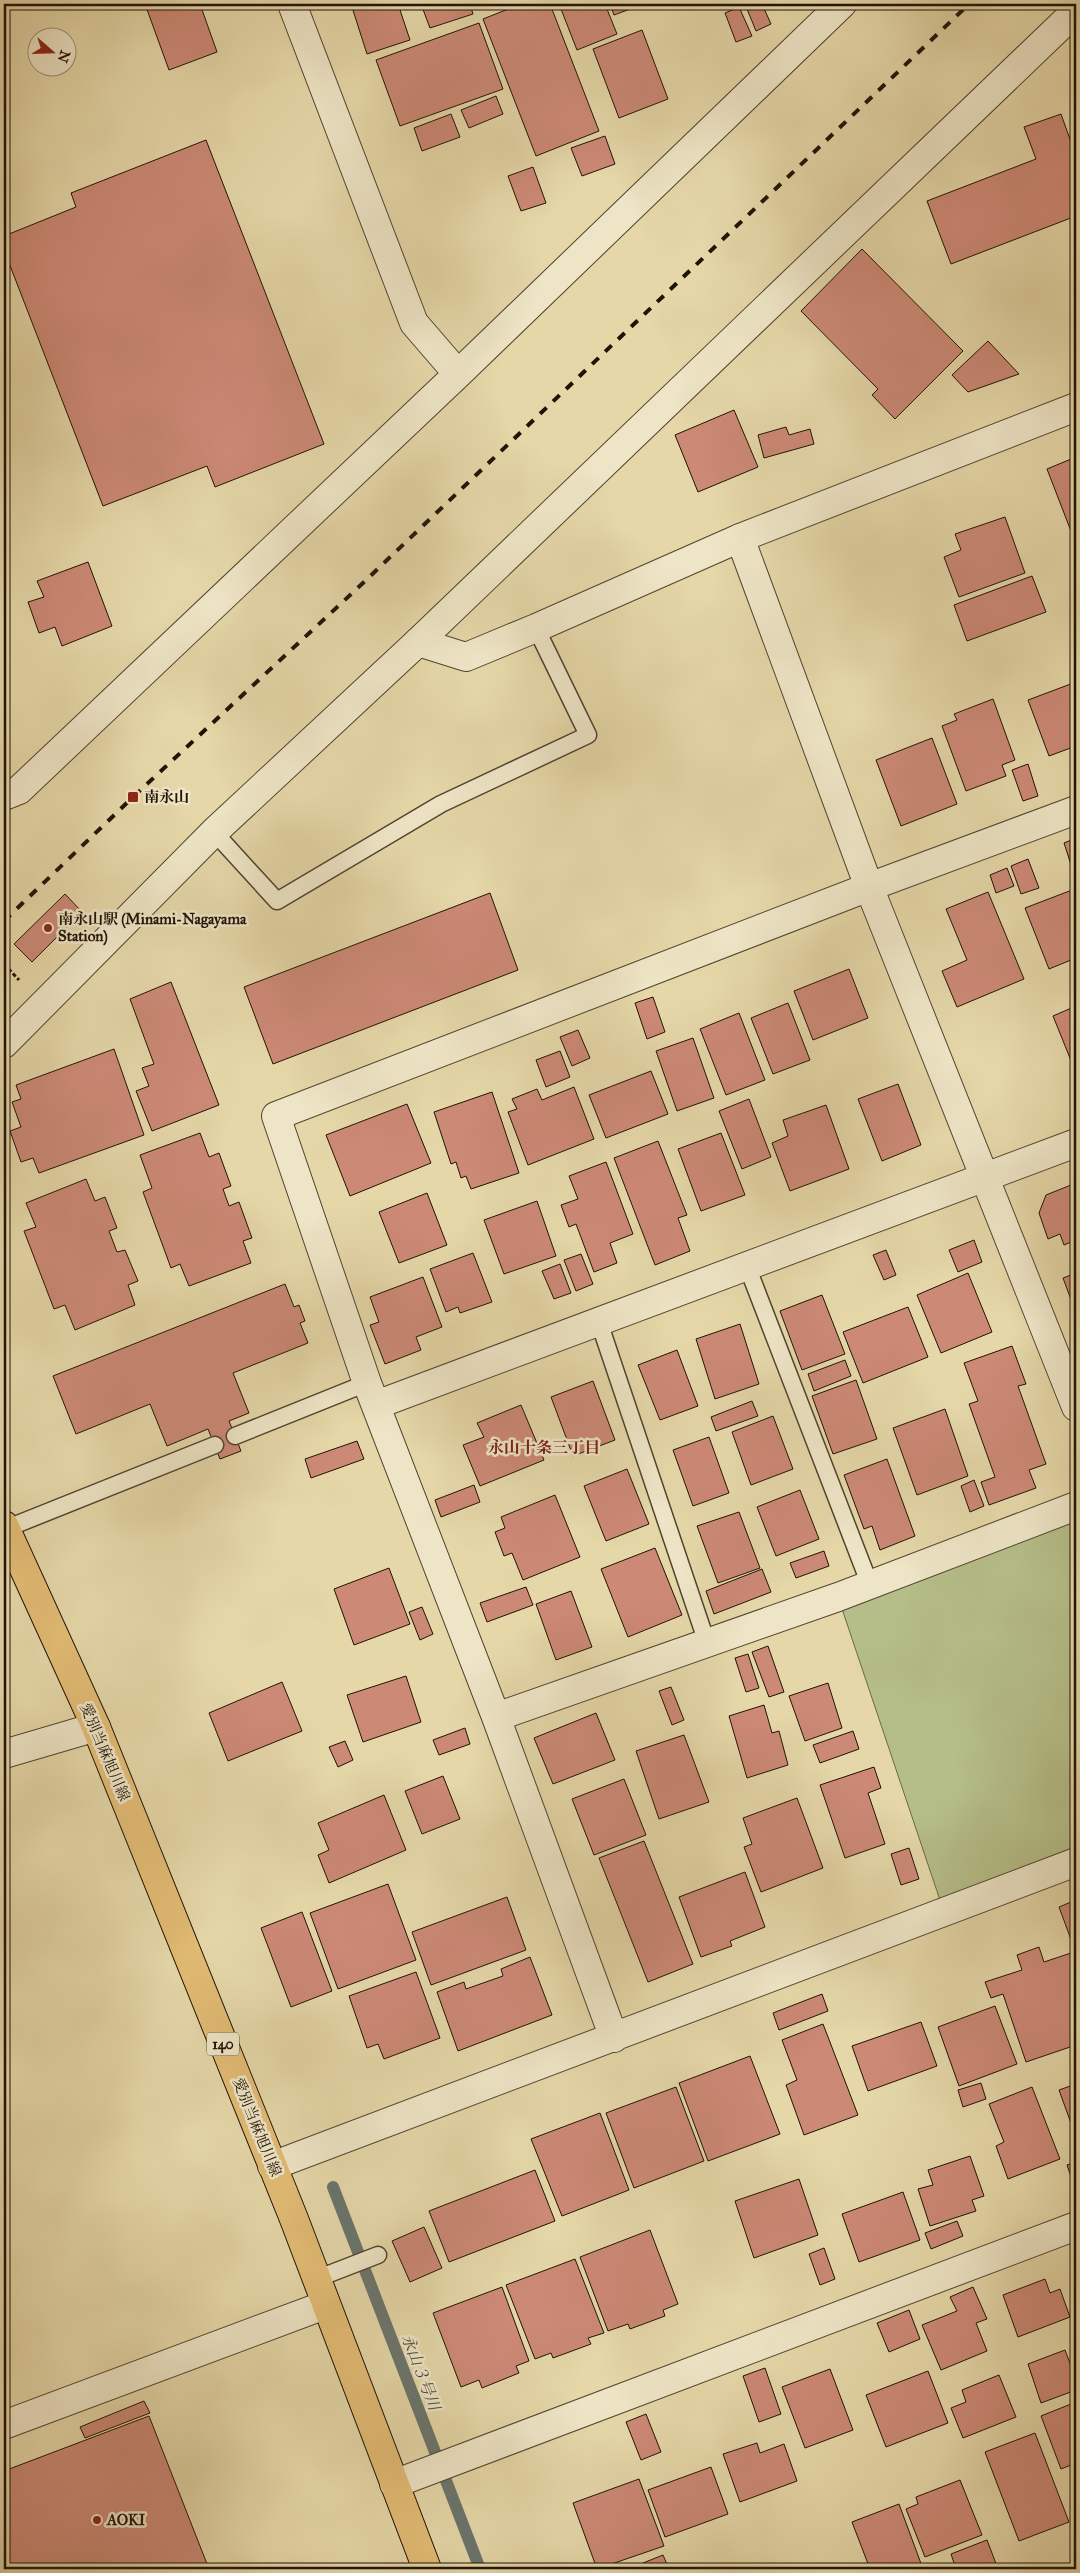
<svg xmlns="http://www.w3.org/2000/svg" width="1080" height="2573" viewBox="0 0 1080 2573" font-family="'IM FELL Great Primer','Noto Serif JP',serif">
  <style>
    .park { fill: #b5be88; stroke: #6a6847 }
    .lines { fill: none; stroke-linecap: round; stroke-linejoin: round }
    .stream { stroke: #6a756e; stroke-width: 12 }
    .building { fill: #cc8976; stroke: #1f1306 }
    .service-casing { stroke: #50442e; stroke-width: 19 }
    .minor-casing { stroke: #50442e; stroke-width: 30 }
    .tertiary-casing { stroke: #50442e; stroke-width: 30 }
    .primary-casing { stroke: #1f1306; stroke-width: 30 }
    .path { stroke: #1f1306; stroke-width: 3; stroke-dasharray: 4 2.5; stroke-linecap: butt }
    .service { stroke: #eee5c6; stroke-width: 16 }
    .minor { stroke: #eee5c6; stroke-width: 28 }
    .tertiary { stroke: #eee5c6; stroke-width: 28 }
    .primary { stroke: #e2bc74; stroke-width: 28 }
    .rail { stroke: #1f1306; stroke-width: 4; stroke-dasharray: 9 9; stroke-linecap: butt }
    .poi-dot { fill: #8f2418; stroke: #eee5c6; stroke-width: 2 }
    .labels { text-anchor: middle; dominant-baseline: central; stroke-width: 5; stroke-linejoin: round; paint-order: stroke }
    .shield { fill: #eee5c6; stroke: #5d5240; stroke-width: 1 }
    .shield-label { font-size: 14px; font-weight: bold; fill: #1f1306 }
    .poi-label { font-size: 15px; font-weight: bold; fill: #1f1306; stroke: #eee5c6; text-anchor: start }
    .street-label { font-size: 15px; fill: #1f1306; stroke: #eee5c6 }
    .neighbourhood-label { font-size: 16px; font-weight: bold; fill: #7a1f14; stroke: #eee5c6 }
    .water-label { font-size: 16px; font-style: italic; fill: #4b4c43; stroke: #eee5c6 }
  </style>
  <rect width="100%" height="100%" fill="#e5d7a8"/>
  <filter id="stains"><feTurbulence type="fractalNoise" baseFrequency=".004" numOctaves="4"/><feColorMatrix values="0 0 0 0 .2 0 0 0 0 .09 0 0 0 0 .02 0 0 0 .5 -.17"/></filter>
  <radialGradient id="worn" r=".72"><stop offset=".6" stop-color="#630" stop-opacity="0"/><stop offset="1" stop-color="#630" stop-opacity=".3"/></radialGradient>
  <path class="park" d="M 1076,1506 L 1076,1862 L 944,1912 L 838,1597 Z"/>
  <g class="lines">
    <path class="stream" d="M 333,2187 L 480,2569"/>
  </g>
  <path class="building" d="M 145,4 L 200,4 L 217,52 L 169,70 Z
    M 351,4 L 398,4 L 410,40 L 367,54 Z
    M 421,4 L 470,4 L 473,14 L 430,28 Z
    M 521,4 L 550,4 L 599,131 L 536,156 L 483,19 Z
    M 559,4 L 605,4 L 617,34 L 577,50 Z
    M 610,4 L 632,4 L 633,8 L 614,15 Z
    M 745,4 L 762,4 L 771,24 L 756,31 Z
    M 739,7 L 752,36 L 736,42 L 725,13 Z
    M 479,23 L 503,89 L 400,126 L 376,60 Z
    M 642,30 L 668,99 L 619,118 L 593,49 Z
    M 496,96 L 503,114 L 469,128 L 461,110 Z
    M 451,114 L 460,137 L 422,151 L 414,128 Z
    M 1061,114 L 1072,145 L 1076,143 L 1076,216 L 951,264 L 927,201 L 1036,159 L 1024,127 Z
    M 605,136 L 615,164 L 582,176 L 571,148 Z
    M 206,140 L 324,444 L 215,487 L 207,466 L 103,506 L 4,250 L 4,236 L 76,207 L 71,193 Z
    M 533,167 L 546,203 L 521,211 L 508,176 Z
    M 862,249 L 963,351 L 895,419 L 872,395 L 878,389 L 801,311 Z
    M 988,341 L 1019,374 L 968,392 L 952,375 Z
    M 734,410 L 758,467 L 698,492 L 675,435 Z
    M 786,427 L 789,435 L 810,429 L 814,444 L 764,458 L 758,435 Z
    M 1076,457 L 1076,544 L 1047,469 Z
    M 1005,517 L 1025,573 L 959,597 L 944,557 L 961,550 L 955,534 Z
    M 88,562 L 112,626 L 62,646 L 55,627 L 39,633 L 28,602 L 44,597 L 37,581 Z
    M 1032,576 L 1046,612 L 967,641 L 954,605 Z
    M 1076,682 L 1076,746 L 1049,756 L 1028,700 Z
    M 993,699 L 1015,760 L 1002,765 L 1006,776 L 966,791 L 942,726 L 957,720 L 954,714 Z
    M 932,738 L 957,804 L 901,826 L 876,760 Z
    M 1028,764 L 1038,796 L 1023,801 L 1012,770 Z
    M 1076,838 L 1076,873 L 1074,874 L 1064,843 Z
    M 1028,859 L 1039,888 L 1021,894 L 1011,866 Z
    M 1007,868 L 1014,886 L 996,893 L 990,875 Z
    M 1072,890 L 1076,901 L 1076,958 L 1049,969 L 1025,908 Z
    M 988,892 L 1024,979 L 957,1007 L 942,971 L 967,960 L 946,909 Z
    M 490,893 L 518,970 L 273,1064 L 244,987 Z
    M 65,894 L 82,912 L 32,962 L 14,944 Z
    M 849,969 L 868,1018 L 813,1040 L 794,991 Z
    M 171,982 L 219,1105 L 152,1131 L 136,1091 L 149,1086 L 142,1068 L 154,1064 L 130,999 Z
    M 653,997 L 665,1032 L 647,1039 L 635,1003 Z
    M 788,1003 L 810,1060 L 773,1074 L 751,1018 Z
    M 1076,1006 L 1076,1061 L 1072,1063 L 1053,1016 Z
    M 739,1013 L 765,1080 L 726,1095 L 700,1029 Z
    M 578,1030 L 590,1058 L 572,1066 L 560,1037 Z
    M 693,1038 L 714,1098 L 677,1111 L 656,1051 Z
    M 114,1049 L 144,1135 L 39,1173 L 33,1158 L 21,1162 L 10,1131 L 21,1127 L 12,1102 L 21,1099 L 16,1085 Z
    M 560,1051 L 570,1077 L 546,1087 L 536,1060 Z
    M 651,1071 L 668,1114 L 606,1138 L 589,1095 Z
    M 898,1084 L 921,1145 L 882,1161 L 858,1099 Z
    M 574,1087 L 594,1139 L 528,1165 L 508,1112 L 517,1109 L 512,1099 L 537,1089 L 542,1100 Z
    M 492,1092 L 519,1173 L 471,1189 L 466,1176 L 461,1178 L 456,1162 L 451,1164 L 434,1112 Z
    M 749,1099 L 771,1157 L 742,1169 L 719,1111 Z
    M 407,1104 L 431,1163 L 350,1196 L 326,1135 Z
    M 826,1105 L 849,1169 L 790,1191 L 772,1143 L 788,1136 L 783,1120 Z
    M 200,1133 L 209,1157 L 219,1153 L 231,1186 L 223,1189 L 229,1206 L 239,1202 L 252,1238 L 243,1241 L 251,1263 L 189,1286 L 180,1264 L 171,1268 L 143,1192 L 152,1188 L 140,1155 Z
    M 721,1133 L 745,1195 L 701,1211 L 678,1149 Z
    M 658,1141 L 687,1215 L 678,1218 L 690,1251 L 655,1265 L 614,1158 Z
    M 606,1162 L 633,1234 L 610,1243 L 617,1263 L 594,1272 L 576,1224 L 569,1227 L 561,1205 L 578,1199 L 569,1176 Z
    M 86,1179 L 95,1201 L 105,1197 L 117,1228 L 109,1231 L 117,1252 L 125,1250 L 138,1281 L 128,1285 L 135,1305 L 75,1330 L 65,1305 L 54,1309 L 24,1231 L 36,1227 L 26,1203 Z
    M 1076,1183 L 1076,1240 L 1064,1245 L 1060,1234 L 1048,1239 L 1039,1213 L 1046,1195 Z
    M 427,1193 L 447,1245 L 399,1263 L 379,1212 Z
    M 537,1201 L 556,1256 L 504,1274 L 484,1220 Z
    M 974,1240 L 982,1262 L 958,1272 L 949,1250 Z
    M 886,1250 L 896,1275 L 884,1280 L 873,1255 Z
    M 473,1253 L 492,1302 L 460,1313 L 458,1307 L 446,1312 L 430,1269 Z
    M 581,1254 L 593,1284 L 576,1291 L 564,1260 Z
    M 560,1264 L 571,1293 L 554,1299 L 542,1271 Z
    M 968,1273 L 992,1332 L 941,1353 L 917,1295 Z
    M 1076,1273 L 1076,1313 L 1063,1278 Z
    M 423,1277 L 442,1327 L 416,1337 L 421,1350 L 385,1364 L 370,1325 L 379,1322 L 370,1297 Z
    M 285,1284 L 294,1307 L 299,1305 L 305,1321 L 300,1323 L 308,1343 L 233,1373 L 249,1413 L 229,1421 L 241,1451 L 220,1459 L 208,1429 L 167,1446 L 150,1404 L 76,1434 L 53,1376 Z
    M 822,1295 L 845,1354 L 802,1370 L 780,1311 Z
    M 908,1307 L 928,1357 L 863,1383 L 843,1332 Z
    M 740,1324 L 759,1384 L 715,1399 L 696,1339 Z
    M 1012,1346 L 1026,1384 L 1018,1386 L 1046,1464 L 1029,1470 L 1036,1488 L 989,1505 L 981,1482 L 995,1477 L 969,1404 L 978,1401 L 964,1363 Z
    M 677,1350 L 698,1406 L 660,1420 L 638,1365 Z
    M 845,1360 L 851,1376 L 814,1391 L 808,1374 Z
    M 856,1380 L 877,1439 L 833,1454 L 812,1396 Z
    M 593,1381 L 615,1440 L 573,1456 L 551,1397 Z
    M 752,1401 L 758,1416 L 716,1431 L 711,1417 Z
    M 521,1405 L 544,1460 L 480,1486 L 463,1445 L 484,1437 L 477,1423 Z
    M 945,1409 L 968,1476 L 917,1495 L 893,1428 Z
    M 773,1416 L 793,1469 L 751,1485 L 732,1432 Z
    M 709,1437 L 729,1493 L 693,1506 L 673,1450 Z
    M 357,1441 L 364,1459 L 311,1478 L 305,1459 Z
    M 887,1459 L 915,1536 L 880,1550 L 872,1526 L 864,1529 L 844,1475 Z
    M 627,1469 L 649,1524 L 606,1541 L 584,1486 Z
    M 974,1480 L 984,1506 L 970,1512 L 961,1486 Z
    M 474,1485 L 480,1502 L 441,1517 L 435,1500 Z
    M 800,1490 L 819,1539 L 776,1556 L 757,1507 Z
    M 555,1495 L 580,1557 L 523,1580 L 512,1553 L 504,1556 L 495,1532 L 505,1528 L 501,1517 Z
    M 739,1512 L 760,1568 L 718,1583 L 697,1526 Z
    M 655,1548 L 682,1615 L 628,1637 L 601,1569 Z
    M 824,1551 L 829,1566 L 796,1578 L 790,1563 Z
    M 389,1568 L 410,1624 L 354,1645 L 334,1589 Z
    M 762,1569 L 771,1592 L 714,1614 L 706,1591 Z
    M 526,1587 L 533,1605 L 487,1622 L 480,1603 Z
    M 571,1591 L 592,1647 L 556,1660 L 536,1604 Z
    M 422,1607 L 433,1634 L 420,1640 L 409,1612 Z
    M 768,1646 L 784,1692 L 769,1697 L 752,1652 Z
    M 748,1654 L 759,1688 L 746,1692 L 735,1658 Z
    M 406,1676 L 421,1722 L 363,1742 L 347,1695 Z
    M 282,1682 L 302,1731 L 228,1761 L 209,1713 Z
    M 828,1683 L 842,1728 L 805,1741 L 789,1696 Z
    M 671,1687 L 684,1720 L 672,1725 L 659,1691 Z
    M 764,1705 L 772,1733 L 779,1731 L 788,1765 L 747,1778 L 729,1716 Z
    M 596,1713 L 615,1760 L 553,1784 L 534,1738 Z
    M 465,1728 L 470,1744 L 439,1755 L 433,1740 Z
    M 853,1731 L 859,1749 L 820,1763 L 813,1745 Z
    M 684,1735 L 709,1802 L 659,1819 L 636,1751 Z
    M 345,1741 L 353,1760 L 338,1767 L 329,1747 Z
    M 874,1767 L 881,1788 L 868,1793 L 885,1844 L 845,1858 L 820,1785 Z
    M 443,1776 L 460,1819 L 422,1834 L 405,1791 Z
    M 624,1779 L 646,1835 L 594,1855 L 572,1799 Z
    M 384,1795 L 406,1850 L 329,1883 L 318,1855 L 329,1850 L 318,1823 Z
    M 797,1798 L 823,1868 L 761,1892 L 744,1847 L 752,1844 L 743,1818 Z
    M 644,1841 L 693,1964 L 648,1982 L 599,1858 Z
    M 909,1848 L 919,1879 L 901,1885 L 891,1854 Z
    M 745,1872 L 765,1927 L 730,1941 L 732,1946 L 701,1957 L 679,1897 Z
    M 388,1884 L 416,1960 L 338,1989 L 310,1913 Z
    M 507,1897 L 526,1950 L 431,1985 L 412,1932 Z
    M 1076,1900 L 1076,1953 L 1059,1907 Z
    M 302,1912 L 332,1991 L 291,2007 L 261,1928 Z
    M 1039,1947 L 1044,1962 L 1071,1953 L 1076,1968 L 1076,2045 L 1026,2062 L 1003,1994 L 991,1998 L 985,1982 L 1022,1970 L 1017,1955 Z
    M 530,1957 L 552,2015 L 458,2051 L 437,1992 L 464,1982 L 466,1989 L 503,1976 L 501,1969 Z
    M 416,1972 L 440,2038 L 384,2059 L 378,2044 L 367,2048 L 349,1996 Z
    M 822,1994 L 828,2011 L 779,2030 L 773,2013 Z
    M 995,2006 L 1017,2064 L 959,2086 L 938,2027 Z
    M 921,2022 L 937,2066 L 868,2091 L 852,2046 Z
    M 823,2024 L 858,2115 L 804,2135 L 786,2085 L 797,2080 L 782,2040 Z
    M 750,2056 L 780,2134 L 708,2161 L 679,2083 Z
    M 981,2083 L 986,2099 L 963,2107 L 958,2090 Z
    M 1076,2084 L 1076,2137 L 1059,2090 Z
    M 676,2087 L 704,2161 L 634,2188 L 606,2113 Z
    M 1032,2087 L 1060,2159 L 1008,2179 L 996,2146 L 1004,2142 L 989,2104 Z
    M 600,2113 L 629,2190 L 562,2216 L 531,2139 Z
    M 970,2156 L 984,2196 L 972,2200 L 976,2211 L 930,2226 L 918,2189 L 933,2185 L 928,2170 Z
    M 1076,2162 L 1076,2191 L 1067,2165 Z
    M 535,2170 L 555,2221 L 449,2262 L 429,2211 Z
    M 799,2179 L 818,2235 L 754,2258 L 735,2201 Z
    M 903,2192 L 920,2240 L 859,2262 L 842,2214 Z
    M 957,2221 L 963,2236 L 931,2249 L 925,2233 Z
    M 424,2227 L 442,2268 L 410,2282 L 392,2241 Z
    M 650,2230 L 678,2304 L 663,2310 L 665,2316 L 630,2329 L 628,2324 L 608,2331 L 580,2257 Z
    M 824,2248 L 835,2279 L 820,2285 L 809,2254 Z
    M 575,2259 L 604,2333 L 588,2338 L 591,2344 L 553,2358 L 551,2353 L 535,2359 L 506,2285 Z
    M 1045,2279 L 1050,2293 L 1060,2289 L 1070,2317 L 1018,2337 L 1003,2295 Z
    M 502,2287 L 529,2361 L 516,2366 L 519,2373 L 482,2388 L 479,2380 L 461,2387 L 433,2313 Z
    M 973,2287 L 987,2319 L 976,2323 L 987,2351 L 941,2370 L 922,2325 L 957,2311 L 950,2297 Z
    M 909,2310 L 920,2339 L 889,2352 L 877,2323 Z
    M 1065,2350 L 1071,2366 L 1076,2364 L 1076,2390 L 1041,2403 L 1028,2364 Z
    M 765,2368 L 781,2414 L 759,2422 L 743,2376 Z
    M 830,2369 L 853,2430 L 805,2448 L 782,2387 Z
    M 928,2371 L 948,2423 L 886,2447 L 866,2395 Z
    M 999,2375 L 1016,2417 L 963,2438 L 951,2408 L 966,2402 L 962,2390 Z
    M 144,2401 L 150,2413 L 85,2438 L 80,2427 Z
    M 1076,2402 L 1076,2463 L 1061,2469 L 1041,2416 Z
    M 646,2414 L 661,2452 L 641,2460 L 626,2422 Z
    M 149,2416 L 209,2569 L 4,2569 L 4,2471 Z
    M 1035,2433 L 1069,2522 L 1019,2541 L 985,2452 Z
    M 757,2443 L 760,2453 L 784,2444 L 797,2481 L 740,2502 L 723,2454 Z
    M 711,2467 L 728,2514 L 665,2537 L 648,2490 Z
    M 639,2479 L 664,2546 L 597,2569 L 573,2503 Z
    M 960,2480 L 982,2535 L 925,2557 L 906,2509 L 918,2504 L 916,2497 Z
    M 899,2504 L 923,2569 L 870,2569 L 852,2522 Z
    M 987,2540 L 998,2569 L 956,2569 L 951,2554 Z
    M 663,2555 L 669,2569 L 628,2569 Z"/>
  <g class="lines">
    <g class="service-casing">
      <path id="service" d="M 214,832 L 277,901 L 441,804 L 588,735 L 536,628
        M 747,1266 L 870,1585
        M 599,1322 L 707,1643
        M 235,1436 L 367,1383
        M 5,1529 L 215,1445
        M 316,2279 L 378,2255"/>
    </g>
    <g class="minor-casing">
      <path id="minor" d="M 292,4 L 414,323 L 458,374
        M 740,538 L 869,887 L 1076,1407
        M 4,796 L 19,790 L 458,374 L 842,4
        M 4,1044 L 214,832 L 418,642 L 1076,11
        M 376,1405 L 1076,1143
        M 496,1717 L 838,1597 L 1076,1506
        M 4,1754 L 96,1727
        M 614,2038 L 496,1717 L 367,1383 L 276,1116 L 869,887 L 1076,810
        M 272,2166 L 1076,1862
        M 4,2425 L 325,2305
        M 394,2484 L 1076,2226"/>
    </g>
    <g class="tertiary-casing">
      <path id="tertiary" d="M 418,642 L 466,657 L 536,628 L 740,538 L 1076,407"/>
    </g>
    <g class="primary-casing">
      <path id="primary" d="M 4,1525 L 96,1727 L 294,2219 L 427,2569"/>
    </g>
    <path class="path" d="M 4,964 L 19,980"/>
    <use href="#service" class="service"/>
    <use href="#minor" class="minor"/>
    <use href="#tertiary" class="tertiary"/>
    <use href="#primary" class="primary"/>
    <path class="rail" d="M 4,921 L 133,797 L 363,583 L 969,4"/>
  </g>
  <g class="poi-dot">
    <rect x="127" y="791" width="12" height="12" rx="2.5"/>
    <circle cx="48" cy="928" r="5"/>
    <circle cx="97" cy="2520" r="5"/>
  </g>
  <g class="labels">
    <rect class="shield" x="207" y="2032.5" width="32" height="23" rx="4"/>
    <g class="shield-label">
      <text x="223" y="2044">140</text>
    </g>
    <g class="poi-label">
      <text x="144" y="797">南永山</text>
      <text x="58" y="919">南永山駅 (Minami-Nagayama<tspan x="58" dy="17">Station)</tspan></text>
      <text x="107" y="2520">AOKI</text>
    </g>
    <g class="street-label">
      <text transform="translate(105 1752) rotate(67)">愛別当麻旭川線</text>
      <text transform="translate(257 2127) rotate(68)">愛別当麻旭川線</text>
    </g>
    <g class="neighbourhood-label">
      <text x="544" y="1447">永山十条三丁目</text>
    </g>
    <g class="water-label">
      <text transform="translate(421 2372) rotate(69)">永山３号川</text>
    </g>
  </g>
  <rect width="1080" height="2573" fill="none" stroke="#e5d7a8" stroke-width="20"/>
  <rect x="5" y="5" width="1070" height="2563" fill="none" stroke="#1f1306" stroke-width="2.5"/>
  <rect x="10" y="10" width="1060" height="2553" fill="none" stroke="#1f1306"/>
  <g transform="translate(52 52) rotate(110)"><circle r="24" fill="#eee5c6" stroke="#9b9179"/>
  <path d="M0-4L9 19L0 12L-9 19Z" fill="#8f2418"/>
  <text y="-8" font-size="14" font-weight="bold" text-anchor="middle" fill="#1f1306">N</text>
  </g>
  <rect width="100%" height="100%" filter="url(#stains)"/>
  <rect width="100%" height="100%" fill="url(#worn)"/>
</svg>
